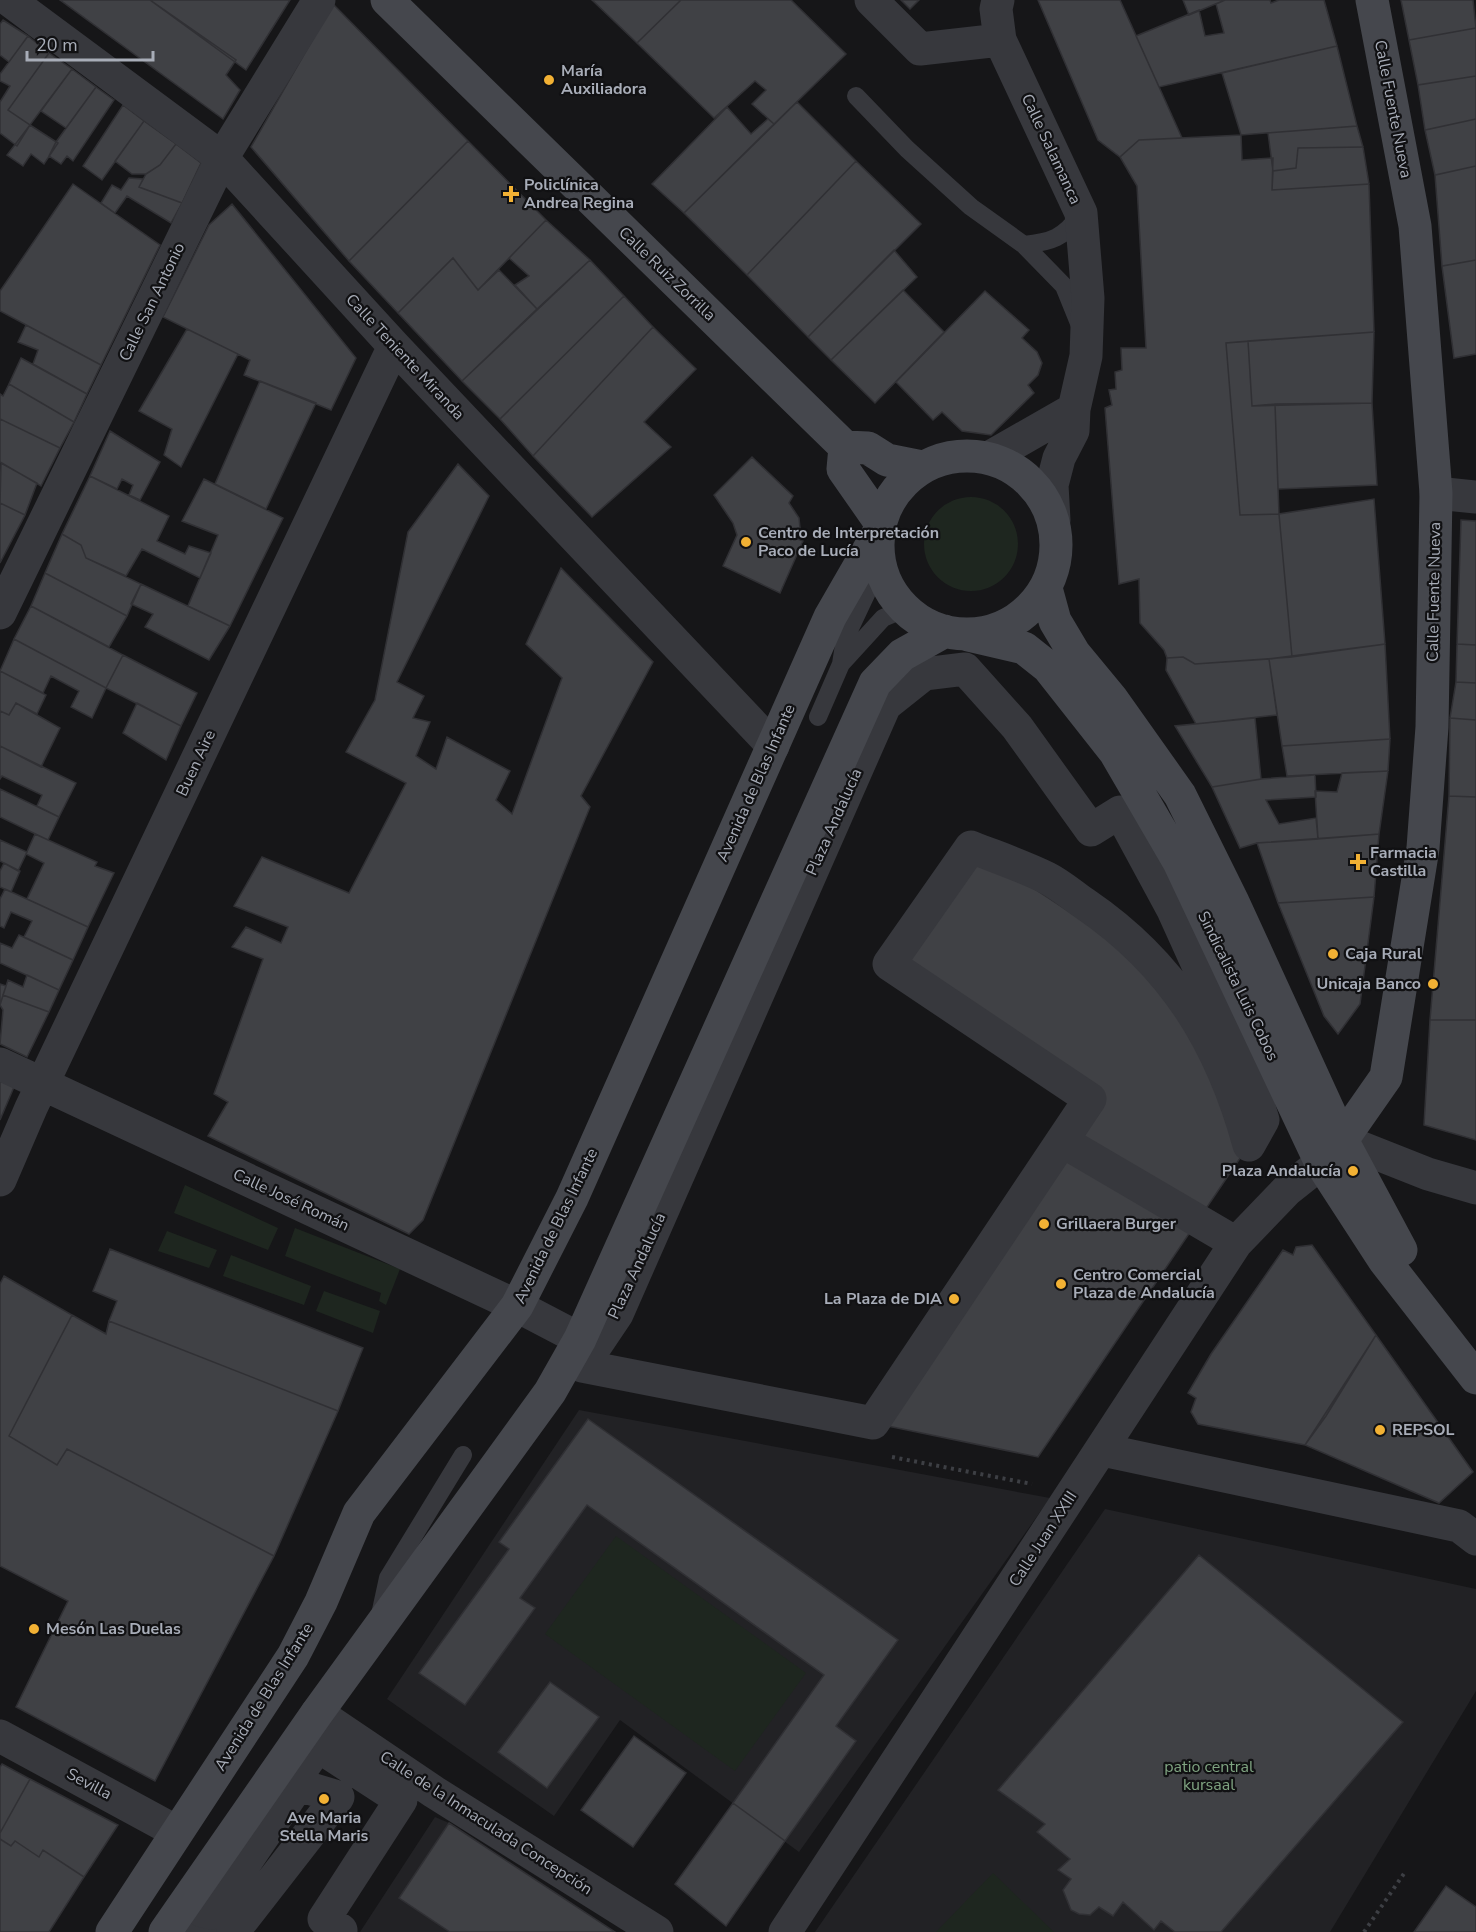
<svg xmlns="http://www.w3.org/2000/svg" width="1476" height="1932" viewBox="0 0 1476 1932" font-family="'Nunito Sans',sans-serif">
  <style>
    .built { fill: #222225 }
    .green { fill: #1e261f }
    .building { fill: #404145; stroke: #303034; stroke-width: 1.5 }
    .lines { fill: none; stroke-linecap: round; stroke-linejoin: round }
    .path { stroke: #3d3f44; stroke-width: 4; stroke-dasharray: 3 4.5; stroke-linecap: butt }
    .lane { stroke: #37383d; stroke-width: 18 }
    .street { stroke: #37383d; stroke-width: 33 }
    .secondary { stroke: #45474d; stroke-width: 33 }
    .poi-dot { fill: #f2b134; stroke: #111113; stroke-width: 2 }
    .labels { text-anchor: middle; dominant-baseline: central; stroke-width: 4.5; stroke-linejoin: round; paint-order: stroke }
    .poi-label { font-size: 16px; font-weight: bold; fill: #a8adb8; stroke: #111113; text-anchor: start }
    .street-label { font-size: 16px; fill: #a8adb8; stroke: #111113 }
    .park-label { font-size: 16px; fill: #7fa381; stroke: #111113 }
  </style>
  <rect width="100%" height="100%" fill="#161618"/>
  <path class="built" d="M 579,1410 L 1050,1498 L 799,1852 L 620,1720 L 554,1816 L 387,1699 Z
    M 1105,1509 L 1476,1589 L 1476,1691 L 1330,1932 L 815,1932 Z
    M 435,1817 L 449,1823 L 615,1932 L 360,1932 Z"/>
  <path class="green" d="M924 544a47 47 0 1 1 94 0a47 47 0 1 1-94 0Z
    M 185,1185 L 278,1228 L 268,1250 L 174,1213 Z
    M 295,1228 L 400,1269 L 386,1305 L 379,1301 L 381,1293 L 285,1256 Z
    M 167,1231 L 217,1250 L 209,1268 L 158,1251 Z
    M 231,1255 L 311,1286 L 304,1305 L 223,1276 Z
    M 324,1291 L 380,1311 L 373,1333 L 316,1311 Z
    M 616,1536 L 806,1673 L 735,1771 L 545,1634 Z
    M 993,1873 L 1054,1932 L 936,1932 Z"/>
  <path class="building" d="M 60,0 L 150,0 L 236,60 L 226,75 L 240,90 L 223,119 Z
    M 150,0 L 290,0 L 246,70 Z
    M 592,0 L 681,0 L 637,43 Z
    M 681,0 L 791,0 L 846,54 L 774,124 L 752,104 L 766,90 L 755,81 L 714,118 L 637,43 Z
    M 901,0 L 919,0 L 910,9 Z
    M 1038,0 L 1120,0 L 1182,138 L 1139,140 L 1120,157 L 1098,140 Z
    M 1183,0 L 1225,0 L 1189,15 Z
    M 1225,0 L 1270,0 L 1271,3 L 1279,0 L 1324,0 L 1337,46 L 1159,87 L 1136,36 L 1199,10 L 1205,36 L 1224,33 L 1216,4 Z
    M 1401,0 L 1473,0 L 1476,28 L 1409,40 Z
    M 333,4 L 468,141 L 349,261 L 251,147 Z
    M 3,20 L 28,36 L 9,62 L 0,55 L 0,24 Z
    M 1476,28 L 1476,76 L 1418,85 L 1409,40 Z
    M 28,36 L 49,53 L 8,110 L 30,125 L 17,146 L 0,133 L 0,102 L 10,86 L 0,81 L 0,74 Z
    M 1337,46 L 1357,126 L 1241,135 L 1222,73 Z
    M 49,53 L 72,69 L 30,125 L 8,110 Z
    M 72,69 L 96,87 L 66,128 L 41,111 Z
    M 1476,76 L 1476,119 L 1425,130 L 1418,85 Z
    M 96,87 L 114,100 L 73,161 L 67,156 L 61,164 L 49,156 L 56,142 Z
    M 797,102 L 856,161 L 747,275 L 684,213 Z
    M 123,105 L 144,121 L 102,180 L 83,166 Z
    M 727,107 L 751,134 L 768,119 L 774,124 L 684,213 L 652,184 Z
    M 1476,119 L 1476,166 L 1435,175 L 1425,130 Z
    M 144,121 L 176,144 L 160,165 L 146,174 L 132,174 L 115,161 Z
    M 30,125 L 58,143 L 44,164 L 31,154 L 23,166 L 7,155 Z
    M 1357,126 L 1363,147 L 1298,148 L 1296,168 L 1273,171 L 1268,133 Z
    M 1241,135 L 1242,160 L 1273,158 L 1272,190 L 1369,184 L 1374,332 L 1226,343 L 1240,515 L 1279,514 L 1292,657 L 1195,664 L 1183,657 L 1167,658 L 1164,650 L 1140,623 L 1139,579 L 1119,584 L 1105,408 L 1112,405 L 1109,390 L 1116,389 L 1115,372 L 1122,370 L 1121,348 L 1146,348 L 1137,186 L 1120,157 L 1139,140 Z
    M 468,141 L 546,220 L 478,290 L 453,258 L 398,313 L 349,261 Z
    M 176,144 L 201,163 L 182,203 L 139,187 L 146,174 L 160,165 Z
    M 1363,147 L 1369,184 L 1272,190 L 1273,171 L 1296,168 L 1298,148 Z
    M 856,161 L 921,224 L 808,337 L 747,275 Z
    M 1476,166 L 1476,260 L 1442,266 L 1435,175 Z
    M 129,178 L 143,179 L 139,187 L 182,203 L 171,223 L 127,196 L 115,213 L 101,203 L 112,185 L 121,190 Z
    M 73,184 L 160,245 L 101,365 L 0,311 L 0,291 Z
    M 232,204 L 356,358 L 331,410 L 244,375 L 250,360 L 163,317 L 209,225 Z
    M 546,220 L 590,260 L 537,309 L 515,285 L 529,276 L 509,258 Z
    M 894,250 L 917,277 L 831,360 L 808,337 Z
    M 453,258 L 478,290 L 499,270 L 537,309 L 462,381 L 398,313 Z
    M 590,260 L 624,296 L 500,419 L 462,381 Z
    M 1476,260 L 1476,354 L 1454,358 L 1442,266 Z
    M 903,290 L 944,332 L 875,403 L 831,360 Z
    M 985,291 L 1029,330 L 1022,338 L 1037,352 L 1042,363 L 1038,375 L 1028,385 L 1034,393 L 991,435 L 962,431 L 942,412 L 933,420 L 896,382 Z
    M 624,296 L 653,327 L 533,456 L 500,419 Z
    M 26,325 L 101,365 L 87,394 L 33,364 L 38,350 L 18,342 Z
    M 653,327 L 696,369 L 644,422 L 671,447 L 592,517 L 533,456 Z
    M 187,329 L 238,354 L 181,467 L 164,455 L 172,429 L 139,411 Z
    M 1374,332 L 1372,403 L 1252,406 L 1248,341 Z
    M 1248,341 L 1252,406 L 1275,404 L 1279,514 L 1240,515 L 1226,343 Z
    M 21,358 L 87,394 L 74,422 L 9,384 Z
    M 260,381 L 316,403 L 266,509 L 215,484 Z
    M 9,384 L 74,422 L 60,448 L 0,419 L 0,394 L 3,396 Z
    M 1372,403 L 1377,485 L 1278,489 L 1275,404 Z
    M 0,419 L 60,448 L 41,486 L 0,462 Z
    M 110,431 L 160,462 L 140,500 L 129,495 L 133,485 L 122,479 L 117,489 L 90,476 Z
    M 752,457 L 793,496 L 789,503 L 799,518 L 800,528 L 795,538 L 803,541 L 780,593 L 723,566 L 737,535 L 733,523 L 714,495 Z
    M 1,463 L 37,483 L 25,515 L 0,503 Z
    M 458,464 L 489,496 L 397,682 L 424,696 L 413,718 L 430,722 L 416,756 L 436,769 L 447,737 L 510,771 L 496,800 L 512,814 L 562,678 L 526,644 L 561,568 L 653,662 L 581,796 L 590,807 L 423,1220 L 409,1234 L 208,1136 L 228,1102 L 214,1094 L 263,959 L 232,947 L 246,927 L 281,943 L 288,927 L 234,906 L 262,857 L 349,893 L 406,783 L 346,752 L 375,700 L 408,532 Z
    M 90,476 L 169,516 L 157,541 L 185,554 L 189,546 L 211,553 L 200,578 L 142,549 L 126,576 L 86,558 L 81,545 L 62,534 Z
    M 204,479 L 283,518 L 230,626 L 188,606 L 218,535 L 182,521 Z
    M 1374,499 L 1385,644 L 1292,657 L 1279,514 Z
    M 0,503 L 25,515 L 0,563 Z
    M 1461,520 L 1476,521 L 1476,645 L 1457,644 Z
    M 62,534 L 81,545 L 86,558 L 141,584 L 127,616 L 45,573 Z
    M 45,573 L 127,616 L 109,647 L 31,606 Z
    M 141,584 L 230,626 L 209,660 L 145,627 L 153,614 L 131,604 Z
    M 31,606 L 123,655 L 106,688 L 14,639 Z
    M 14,639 L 106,688 L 92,718 L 71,707 L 79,691 L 51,676 L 43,693 L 0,671 Z
    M 1385,644 L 1390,739 L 1282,746 L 1269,659 Z
    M 1457,644 L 1476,645 L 1476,683 L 1456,682 Z
    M 123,655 L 197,693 L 181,726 L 106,688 Z
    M 1183,657 L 1195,664 L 1269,659 L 1277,715 L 1196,724 L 1166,670 L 1167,658 Z
    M 0,671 L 46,695 L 37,714 L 16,703 L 9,715 L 0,711 Z
    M 1456,682 L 1476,683 L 1476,720 L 1450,718 Z
    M 16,703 L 60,728 L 41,767 L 0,746 L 0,711 L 9,715 Z
    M 137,703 L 181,726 L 166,760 L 123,733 Z
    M 1255,718 L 1261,779 L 1212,787 L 1175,726 Z
    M 1450,718 L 1476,720 L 1476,797 L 1449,796 Z
    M 1390,739 L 1388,771 L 1287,776 L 1282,746 Z
    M 0,746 L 76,783 L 59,817 L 37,806 L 42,795 L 2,776 L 0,779 Z
    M 1388,771 L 1379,834 L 1318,839 L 1315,791 L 1337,792 L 1342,773 Z
    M 1315,775 L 1316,797 L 1266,800 L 1279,824 L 1316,818 L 1318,839 L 1257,843 L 1240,848 L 1212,787 L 1261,779 Z
    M 0,789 L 59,817 L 48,840 L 0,817 Z
    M 1449,796 L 1476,797 L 1476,1020 L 1430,1020 Z
    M 35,834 L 97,862 L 95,866 L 114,873 L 88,927 L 27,899 L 44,863 L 26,854 Z
    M 1379,834 L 1374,897 L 1278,903 L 1257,843 Z
    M 0,840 L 27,852 L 18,871 L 0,861 Z
    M 971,847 L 1167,976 L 1249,1145 L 1038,1457 L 873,1423 L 1090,1099 L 889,964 Z
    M 4,863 L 20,871 L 11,892 L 0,887 L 0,871 Z
    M 5,889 L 88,927 L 73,960 L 24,937 L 32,921 L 11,912 L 4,928 L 0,926 L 0,899 Z
    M 1374,897 L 1360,1004 L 1338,1034 L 1324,1016 L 1278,903 Z
    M 19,935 L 73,960 L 59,990 L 0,963 L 0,943 L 12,948 Z
    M 27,975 L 59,990 L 49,1012 L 3,995 L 8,980 L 23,987 Z
    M 0,984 L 6,986 L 0,1005 Z
    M 3,995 L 49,1012 L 27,1057 L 0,1044 L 3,1010 L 0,1005 Z
    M 1430,1020 L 1476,1020 L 1476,1140 L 1424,1125 Z
    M 0,1081 L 14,1087 L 0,1120 Z
    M 1312,1245 L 1376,1335 L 1326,1416 L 1305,1445 L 1198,1424 L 1191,1412 L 1196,1398 L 1188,1393 L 1211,1354 L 1283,1250 L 1293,1255 L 1296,1247 Z
    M 110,1249 L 363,1348 L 338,1411 L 109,1321 L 117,1301 L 93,1291 Z
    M 4,1276 L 72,1315 L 9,1436 L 57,1465 L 67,1449 L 274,1556 L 155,1781 L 16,1707 L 68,1601 L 0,1566 L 0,1284 Z
    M 72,1315 L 106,1334 L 109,1321 L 338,1411 L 274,1556 L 67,1449 L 57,1465 L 9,1436 Z
    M 1376,1335 L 1473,1472 L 1439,1503 L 1305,1445 Z
    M 588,1419 L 898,1640 L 836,1726 L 856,1741 L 785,1841 L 733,1803 L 824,1675 L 587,1505 L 520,1598 L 535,1608 L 465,1705 L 419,1673 L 509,1549 L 499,1542 Z
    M 1199,1555 L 1403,1722 L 1221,1932 L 1175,1932 L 1161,1921 L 1154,1930 L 1123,1902 L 1113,1916 L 1099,1907 L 1090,1915 L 1079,1914 L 1071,1910 L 1063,1890 L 1071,1879 L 1058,1870 L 1070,1859 L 1037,1832 L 1045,1824 L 998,1790 Z
    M 550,1682 L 599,1717 L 547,1788 L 498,1752 Z
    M 634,1736 L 686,1773 L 633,1847 L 581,1810 Z
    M 2,1764 L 30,1779 L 0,1833 L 0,1767 Z
    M 30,1779 L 118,1825 L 84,1877 L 43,1850 L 39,1857 L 15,1841 L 11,1846 L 0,1839 L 0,1833 Z
    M 733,1803 L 785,1841 L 726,1926 L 675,1884 Z
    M 449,1823 L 615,1932 L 450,1932 L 399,1898 Z
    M 0,1839 L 11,1846 L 15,1841 L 39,1857 L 43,1850 L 84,1877 L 49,1932 L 0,1932 Z
    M 1446,1886 L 1476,1907 L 1476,1932 L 1414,1932 Z"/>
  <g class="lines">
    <path class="path" d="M 892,1457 L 1032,1484
      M 1364,1932 L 1405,1872"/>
    <path class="lane" d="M 856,96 L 907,149 L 971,207 L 1024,245
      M 1079,323 L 1064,286 L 1024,245 C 1051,242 1064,238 1080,215
      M 841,664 L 883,618 L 904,609
      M 818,717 L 841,664 L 845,639 L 870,586 L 876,553
      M 380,1615 L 388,1578 L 463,1455
      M 179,1932 L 215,1928 L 223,1918"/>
    <path class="street" d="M 9,0 L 222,158 L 394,346 L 773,746
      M 871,0 L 920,49 L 1000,40
      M 998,0 L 996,9 L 1000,40 L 1081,213 L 1088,298 L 1086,356 L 1074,409 L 1073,431 L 1059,458 L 1052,485 L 1054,520
      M 990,457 L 1074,409
      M 1436,493 L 1476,497
      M 0,613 L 222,158 L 319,0
      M 965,669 L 1017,727 L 1091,830 L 1120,812 L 1173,910 L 1253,1087 L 1263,1120 L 1249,1145 C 1221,1043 1173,964 1085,904 C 1073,896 1061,885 1047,878 C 1023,866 996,857 971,847 L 889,964 L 1090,1099 L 873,1423 L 582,1366 L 617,1314 L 885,705 L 924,674 Z
      M 0,1064 L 517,1306 L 580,1339
      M 1342,1140 L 1428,1174 L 1476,1188
      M 1062,1141 L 1236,1243
      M 0,1180 L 31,1108 L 394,346
      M 1103,1450 L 1459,1526 L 1476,1539
      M 317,1713 L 434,1792 L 657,1932
      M 0,1736 L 177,1832
      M 233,1932 L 338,1797 L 298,1785 L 211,1913 L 202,1911 L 318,1746 L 401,1800 L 324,1919 L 341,1930 L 340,1932
      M 785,1932 L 1236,1243 L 1287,1190 L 1321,1163"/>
    <path class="secondary" d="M 387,0 L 845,447 L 868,448 L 887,460 L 922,467
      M 845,447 L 843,469 L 880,522
      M878 545a89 89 0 1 1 178 0a89 89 0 1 1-178 0Z
      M 1046,588 L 1055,621 L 1074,653 L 1112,699 L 1180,795 L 1233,902 L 1342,1140 L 1401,1250
      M 968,635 L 1024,648 L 1048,667 L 1115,752 L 1179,862 L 1321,1163 L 1384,1260 L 1476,1378
      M 1321,1163 L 1342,1140 L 1386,1077 L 1423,848 L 1432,727 L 1436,493 L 1415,226 L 1372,0
      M 112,1932 L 293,1656 L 321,1602 L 359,1513 L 517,1306 L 572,1198 L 830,617 L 879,532
      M 165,1932 L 317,1713 L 550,1392 L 580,1339 L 875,683 L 902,655 L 945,631"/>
  </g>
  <g class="poi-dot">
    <circle cx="549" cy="80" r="6"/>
    <path d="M508 185h6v6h6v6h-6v6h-6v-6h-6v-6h6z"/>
    <circle cx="746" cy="542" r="6"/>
    <path d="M1355 853h6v6h6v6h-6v6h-6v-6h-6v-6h6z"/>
    <circle cx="1333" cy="954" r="6"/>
    <circle cx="1433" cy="984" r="6"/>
    <circle cx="1353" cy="1171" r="6"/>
    <circle cx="1044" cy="1224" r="6"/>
    <circle cx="1061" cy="1284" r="6"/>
    <circle cx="954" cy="1299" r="6"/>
    <circle cx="1380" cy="1430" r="6"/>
    <circle cx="34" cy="1629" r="6"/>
    <circle cx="324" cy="1799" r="6"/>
  </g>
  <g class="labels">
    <g class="poi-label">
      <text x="561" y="71">María<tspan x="561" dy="18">Auxiliadora</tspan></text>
      <text x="524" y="185">Policlínica<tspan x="524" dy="18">Andrea Regina</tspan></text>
      <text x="758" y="533">Centro de Interpretación<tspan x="758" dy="18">Paco de Lucía</tspan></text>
      <text x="1370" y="853">Farmacia<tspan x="1370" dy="18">Castilla</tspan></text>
      <text x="1345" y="954">Caja Rural</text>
      <text x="1421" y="984" text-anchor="end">Unicaja Banco</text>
      <text x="1341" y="1171" text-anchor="end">Plaza Andalucía</text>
      <text x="1056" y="1224">Grillaera Burger</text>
      <text x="1073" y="1275">Centro Comercial<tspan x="1073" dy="18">Plaza de Andalucía</tspan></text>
      <text x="942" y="1299" text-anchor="end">La Plaza de DIA</text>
      <text x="1392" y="1430">REPSOL</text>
      <text x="46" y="1629">Mesón Las Duelas</text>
      <text x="324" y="1818" text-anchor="middle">Ave Maria<tspan x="324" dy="18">Stella Maris</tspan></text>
    </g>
    <g class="street-label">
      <text transform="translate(1393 109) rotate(79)">Calle Fuente Nueva</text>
      <text transform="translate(1051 149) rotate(65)">Calle Salamanca</text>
      <text transform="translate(667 274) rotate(44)">Calle Ruiz Zorrilla</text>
      <text transform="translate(152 302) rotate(-64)">Calle San Antonio</text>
      <text transform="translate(405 357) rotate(47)">Calle Teniente Miranda</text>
      <text transform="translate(1434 592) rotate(-89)">Calle Fuente Nueva</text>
      <text transform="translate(196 763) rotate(-65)">Buen Aire</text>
      <text transform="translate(756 783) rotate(-66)">Avenida de Blas Infante</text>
      <text transform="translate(834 822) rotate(-66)">Plaza Andalucía</text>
      <text transform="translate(1238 986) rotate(64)">Sindicalista Luis Cobos</text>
      <text transform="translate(291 1200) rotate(25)">Calle José Román</text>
      <text transform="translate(556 1226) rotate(-64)">Avenida de Blas Infante</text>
      <text transform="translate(637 1266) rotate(-65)">Plaza Andalucía</text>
      <text transform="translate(1043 1539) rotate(-57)">Calle Juan XXIII</text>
      <text transform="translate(264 1697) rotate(-58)">Avenida de Blas Infante</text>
      <text transform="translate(89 1784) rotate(28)">Sevilla</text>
      <text transform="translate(486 1823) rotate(33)">Calle de la Inmaculada Concepción</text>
    </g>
    <g class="park-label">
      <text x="1209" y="1767">patio central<tspan x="1209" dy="18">kursaal</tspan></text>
    </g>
  </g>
  <path d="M27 51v9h126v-9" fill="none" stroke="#a8adb8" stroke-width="3"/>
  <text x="36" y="51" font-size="18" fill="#a8adb8" stroke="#111113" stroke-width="4.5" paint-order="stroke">20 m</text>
</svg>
